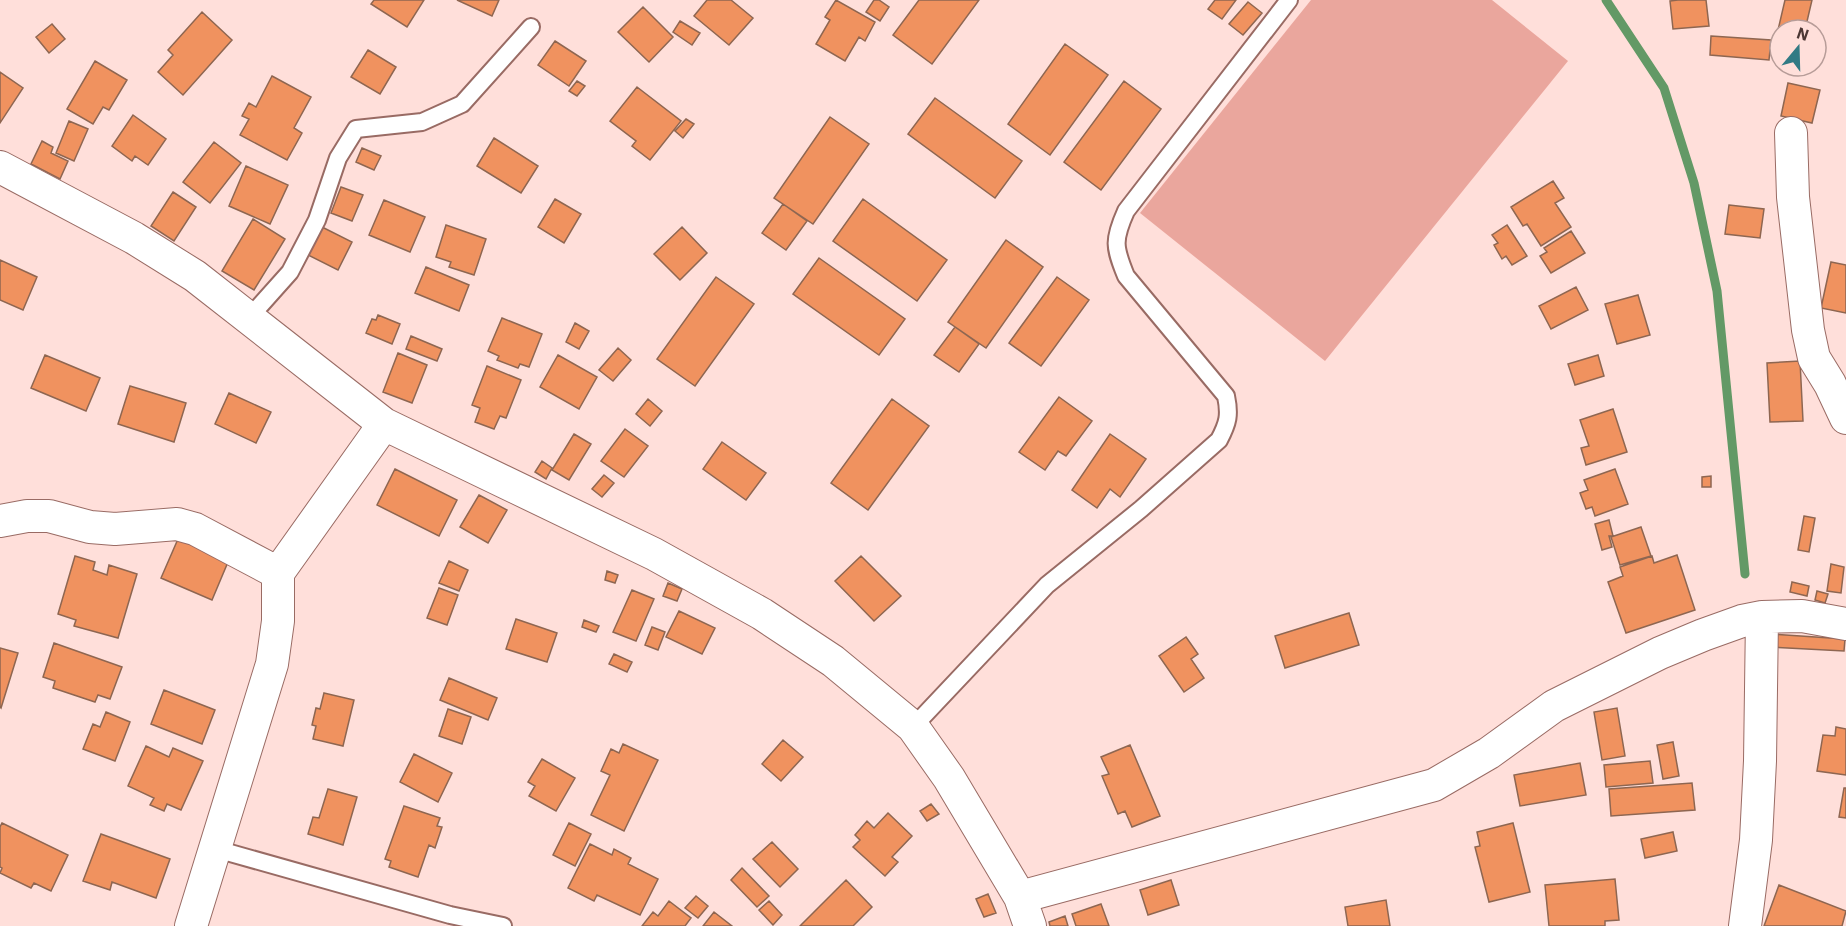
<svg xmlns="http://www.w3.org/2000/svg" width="1846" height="926" viewBox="0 0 1846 926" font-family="'IBM Plex Sans',sans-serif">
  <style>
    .green { fill: #eaa69d }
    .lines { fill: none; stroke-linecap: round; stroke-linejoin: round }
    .stream { stroke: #639966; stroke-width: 9 }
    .building { fill: #f0925f; stroke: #8e6651; stroke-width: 1.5 }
    .lane-casing { stroke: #996b64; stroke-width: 20 }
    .street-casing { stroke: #996b64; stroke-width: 34 }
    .lane { stroke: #fff; stroke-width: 16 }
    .street { stroke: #fff; stroke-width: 32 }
  </style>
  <rect width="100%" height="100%" fill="#ffdfda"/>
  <path class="green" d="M 1311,0 L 1492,0 L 1568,61 L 1325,361 L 1140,213 Z"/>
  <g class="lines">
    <path class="stream" d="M 1606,0 L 1664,88 L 1694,183 L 1717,291 L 1745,574"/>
  </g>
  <path class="building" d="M 374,0 L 424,0 L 407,27 L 371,4 Z
    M 457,0 L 499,0 L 492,16 Z
    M 707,0 L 731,0 L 753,18 L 729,45 L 694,16 Z
    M 836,0 L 875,22 L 865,41 L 859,37 L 845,61 L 816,44 L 830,20 L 825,17 Z
    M 874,0 L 879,0 L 889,7 L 880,21 L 866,12 Z
    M 919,0 L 979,0 L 932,64 L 893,35 Z
    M 1215,0 L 1236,0 L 1222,19 L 1208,9 Z
    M 1678,0 L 1706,0 L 1709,26 L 1673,29 L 1670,1 Z
    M 1785,0 L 1812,0 L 1805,30 L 1778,30 Z
    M 1248,2 L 1262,13 L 1243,35 L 1229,24 Z
    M 643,7 L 673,37 L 649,62 L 618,32 Z
    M 202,12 L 232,40 L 183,95 L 158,72 L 173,55 L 168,50 Z
    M 680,21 L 700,33 L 692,45 L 673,32 Z
    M 52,24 L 65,39 L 49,53 L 36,37 Z
    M 1711,36 L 1771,40 L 1769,60 L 1710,55 Z
    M 555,41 L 586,61 L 569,86 L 538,65 Z
    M 1065,44 L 1108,75 L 1050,155 L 1008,124 Z
    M 368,50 L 396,67 L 380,94 L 351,77 Z
    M 95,61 L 127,80 L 109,110 L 103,107 L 93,124 L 67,109 Z
    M 0,72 L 23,88 L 0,123 Z
    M 272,76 L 311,97 L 294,128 L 302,133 L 287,160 L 240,135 L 249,119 L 242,116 L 249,103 L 256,107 Z
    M 577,81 L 585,86 L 577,96 L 569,91 Z
    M 1124,81 L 1161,109 L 1101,190 L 1064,162 Z
    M 1788,83 L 1820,90 L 1812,123 L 1781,116 Z
    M 637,87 L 681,121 L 650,160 L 632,146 L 636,141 L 610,121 Z
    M 935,98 L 1022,161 L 995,198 L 908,134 Z
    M 133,115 L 166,139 L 148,165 L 135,156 L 132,161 L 112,146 Z
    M 830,117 L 869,144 L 813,224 L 774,198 Z
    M 686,119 L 694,124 L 683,138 L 675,131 Z
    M 69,121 L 88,129 L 74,161 L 56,153 Z
    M 494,138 L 538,166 L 521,193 L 477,166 Z
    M 42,141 L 53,147 L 51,153 L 68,161 L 60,179 L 31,164 Z
    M 214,142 L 241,163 L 210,203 L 183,182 Z
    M 362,148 L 381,156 L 374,170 L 356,162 Z
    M 246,166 L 288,185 L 270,224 L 229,206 Z
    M 1553,181 L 1564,198 L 1555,203 L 1571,227 L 1541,246 L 1527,224 L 1523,226 L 1511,207 Z
    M 341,187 L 363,195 L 352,221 L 331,213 Z
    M 173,192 L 196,207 L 174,241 L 151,226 Z
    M 555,199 L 581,214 L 564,243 L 538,227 Z
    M 863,199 L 947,260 L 917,301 L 833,241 Z
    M 384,200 L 425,217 L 410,252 L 369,235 Z
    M 783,204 L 807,221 L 786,250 L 762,233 Z
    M 1729,205 L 1764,209 L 1760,238 L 1725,234 Z
    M 253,219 L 285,239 L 254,290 L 222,271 Z
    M 446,225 L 486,239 L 474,275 L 449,267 L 451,262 L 436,257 Z
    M 1507,225 L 1527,256 L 1512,265 L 1506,256 L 1502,259 L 1494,245 L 1498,243 L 1492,235 Z
    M 322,227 L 352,242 L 338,270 L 308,255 Z
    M 682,227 L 707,253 L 680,280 L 654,254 Z
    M 1571,231 L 1585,253 L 1551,273 L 1540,256 L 1547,252 L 1544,248 Z
    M 1006,240 L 1043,267 L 986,348 L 948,322 Z
    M 819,258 L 905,319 L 879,355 L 793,294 Z
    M 0,260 L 37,277 L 23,310 L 0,300 Z
    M 1831,262 L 1846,265 L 1846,313 L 1821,308 Z
    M 426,267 L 469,285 L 459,311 L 415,293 Z
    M 716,277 L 754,304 L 695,386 L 657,359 Z
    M 1057,277 L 1089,300 L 1041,366 L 1009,343 Z
    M 1576,287 L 1588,310 L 1551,329 L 1539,306 Z
    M 1638,295 L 1650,335 L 1617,344 L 1605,304 Z
    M 378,315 L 400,324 L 392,344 L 366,333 L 372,319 L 376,320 Z
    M 502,318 L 542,334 L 529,367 L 520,364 L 518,368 L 497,360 L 499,356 L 488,351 Z
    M 575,323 L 589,331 L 579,349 L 566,342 Z
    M 955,327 L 979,344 L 959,372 L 934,355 Z
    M 411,336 L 442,349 L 437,361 L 406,349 Z
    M 618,348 L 631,360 L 613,381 L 599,370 Z
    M 398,353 L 427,365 L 412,403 L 383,392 Z
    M 45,355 L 100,378 L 86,411 L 31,388 Z
    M 558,355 L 597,377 L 579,409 L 540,387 Z
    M 1598,355 L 1604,376 L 1575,385 L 1568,364 Z
    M 1800,361 L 1803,421 L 1770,422 L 1767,363 Z
    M 487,366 L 521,380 L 506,418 L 500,416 L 494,429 L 475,422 L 480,408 L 472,405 Z
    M 130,386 L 186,403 L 174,442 L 118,424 Z
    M 229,393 L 271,412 L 256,443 L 215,424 Z
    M 1059,397 L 1092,421 L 1066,456 L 1058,451 L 1045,470 L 1019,452 Z
    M 648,399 L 662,411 L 650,426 L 636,414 Z
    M 892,399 L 929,426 L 868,510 L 831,483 Z
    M 1613,409 L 1627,452 L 1586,465 L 1581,448 L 1589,446 L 1580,420 Z
    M 625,429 L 648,446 L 624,477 L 601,461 Z
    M 574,434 L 591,444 L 569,480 L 552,470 Z
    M 1110,434 L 1146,459 L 1120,497 L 1110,489 L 1097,508 L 1072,490 Z
    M 722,442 L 766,473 L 746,500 L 703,469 Z
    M 542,461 L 552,468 L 546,479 L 535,472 Z
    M 395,469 L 457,500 L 439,536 L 377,505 Z
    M 1615,469 L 1628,504 L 1595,516 L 1592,507 L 1586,509 L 1580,493 L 1588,490 L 1584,480 Z
    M 604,475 L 614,483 L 602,497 L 592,489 Z
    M 1711,476 L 1711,487 L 1702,487 L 1702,477 Z
    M 479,495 L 507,510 L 488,543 L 460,527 Z
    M 1804,516 L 1815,518 L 1809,552 L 1798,550 Z
    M 1609,520 L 1613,536 L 1609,536 L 1612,547 L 1602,550 L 1595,524 Z
    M 1641,527 L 1651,556 L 1620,565 L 1611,537 Z
    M 193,536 L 228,562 L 212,600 L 161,578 L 178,539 L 190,544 Z
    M 1677,555 L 1695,610 L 1626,633 L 1608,582 L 1623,576 L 1620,567 L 1652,556 L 1654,563 Z
    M 75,556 L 95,562 L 93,570 L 107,575 L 109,565 L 137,574 L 118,638 L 74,626 L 76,620 L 58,614 Z
    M 861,556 L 901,596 L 874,621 L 835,581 Z
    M 449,561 L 468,570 L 459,591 L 439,583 Z
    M 1831,564 L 1844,567 L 1841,593 L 1827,591 Z
    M 607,571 L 618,575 L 615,583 L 605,580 Z
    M 1792,582 L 1809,586 L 1807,596 L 1790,592 Z
    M 668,583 L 682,589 L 677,601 L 663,596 Z
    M 439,588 L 458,595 L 447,625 L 427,618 Z
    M 632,590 L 654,599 L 636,641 L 613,632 Z
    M 1817,591 L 1828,594 L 1825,603 L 1815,600 Z
    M 679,611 L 715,628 L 702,654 L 666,637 Z
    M 1349,613 L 1359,645 L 1285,668 L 1275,636 Z
    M 516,619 L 557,633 L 547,662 L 506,649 Z
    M 584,620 L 599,626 L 596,632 L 582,627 Z
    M 652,627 L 665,632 L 658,650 L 645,645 Z
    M 1770,634 L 1845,639 L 1844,651 L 1770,647 Z
    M 1186,637 L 1198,654 L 1191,659 L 1204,678 L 1184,692 L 1159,656 Z
    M 54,643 L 122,667 L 110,699 L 98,695 L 95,702 L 53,688 L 55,681 L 43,677 Z
    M 0,648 L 18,653 L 1,708 L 0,707 Z
    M 614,654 L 632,662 L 627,672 L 609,664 Z
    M 449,678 L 497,698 L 488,720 L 440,700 Z
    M 164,690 L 215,710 L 202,744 L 151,724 Z
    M 324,693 L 354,700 L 343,746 L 313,739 L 316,726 L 312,725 L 316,708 L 320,709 Z
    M 1617,708 L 1625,756 L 1602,760 L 1594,712 Z
    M 448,709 L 471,717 L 462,744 L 439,736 Z
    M 106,712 L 130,722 L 115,761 L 83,749 L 93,724 L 100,727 Z
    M 1836,727 L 1846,729 L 1846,775 L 1817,771 L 1823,735 L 1835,736 Z
    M 783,740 L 803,757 L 781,781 L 762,764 Z
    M 1673,742 L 1679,776 L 1663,779 L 1657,745 Z
    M 623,744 L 658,760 L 624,831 L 591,815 L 610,775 L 601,771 L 611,749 L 619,753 Z
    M 1130,745 L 1160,816 L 1132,827 L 1125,811 L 1118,814 L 1102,776 L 1109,774 L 1101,757 Z
    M 146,746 L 169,757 L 173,748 L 203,761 L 181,810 L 167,804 L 164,811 L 150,805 L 154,798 L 128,786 Z
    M 414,754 L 452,773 L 438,802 L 400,782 Z
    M 542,759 L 575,778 L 556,811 L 529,796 L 535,786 L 528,782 Z
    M 1650,761 L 1653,783 L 1606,787 L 1604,765 Z
    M 1580,763 L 1586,795 L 1520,806 L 1514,775 Z
    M 1692,783 L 1695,810 L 1611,816 L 1609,789 Z
    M 1844,788 L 1846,788 L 1846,818 L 1839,817 Z
    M 328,789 L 357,797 L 343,845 L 308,834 L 313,817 L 319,818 Z
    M 931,804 L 939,814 L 927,821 L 920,811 Z
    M 404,806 L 440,818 L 437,826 L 442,827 L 435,848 L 429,845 L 418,877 L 389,867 L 391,861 L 385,859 Z
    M 888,813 L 912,836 L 892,857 L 898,862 L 885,876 L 853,847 L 860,840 L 855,835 L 867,821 L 874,828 Z
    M 2,823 L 68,855 L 51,891 L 34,883 L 31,888 L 0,873 L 2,868 L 0,867 L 0,827 Z
    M 569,823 L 591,834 L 575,866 L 553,855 Z
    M 1513,823 L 1530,892 L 1489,902 L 1475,847 L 1480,846 L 1477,832 Z
    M 1673,832 L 1677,851 L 1645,858 L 1641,839 Z
    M 101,834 L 170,859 L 156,898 L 112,882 L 110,890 L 83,881 Z
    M 772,842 L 798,869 L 780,887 L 753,859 Z
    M 590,844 L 612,855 L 614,849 L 631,858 L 628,864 L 658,879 L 640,915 L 597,895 L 594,901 L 568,888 Z
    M 742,868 L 769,896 L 757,907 L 731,880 Z
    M 1615,879 L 1619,920 L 1605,921 L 1605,926 L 1549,926 L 1545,885 Z
    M 846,880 L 872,907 L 853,926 L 800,926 Z
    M 1171,880 L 1179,905 L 1148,915 L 1140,890 Z
    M 1779,885 L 1846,911 L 1842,926 L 1764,926 Z
    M 988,894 L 996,913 L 984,917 L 976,899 Z
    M 696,896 L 708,906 L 698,918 L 685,908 Z
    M 1386,900 L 1390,926 L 1348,926 L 1345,907 Z
    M 669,901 L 691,918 L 685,926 L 642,926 L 653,912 L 658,916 Z
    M 769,901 L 782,915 L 773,925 L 759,910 Z
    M 1101,904 L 1109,926 L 1076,926 L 1072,914 Z
    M 714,912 L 732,926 L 703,926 Z
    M 1065,916 L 1068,926 L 1050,926 L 1049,922 Z"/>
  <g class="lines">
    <g class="lane-casing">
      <path id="lane" d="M 249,318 L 290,272 L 317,220 L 338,158 L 356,129 L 422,122 L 462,104 L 531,27
        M 913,727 L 1047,585 L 1141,509 L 1219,440 C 1228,423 1230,415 1226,396 L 1126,276 C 1114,247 1113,240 1126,211 L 1289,0
        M 216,849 L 450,915 L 503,926"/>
    </g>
    <g class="street-casing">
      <path id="street" d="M 1791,133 L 1793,197 L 1808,330 L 1814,358 L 1830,384 L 1846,418
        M 0,167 L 134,238 L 195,276 L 384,424 L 654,554 L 762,614 L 833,661 L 913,727 L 949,778 L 1020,897 L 1030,926
        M 0,521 L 27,516 L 49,516 L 90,527 L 115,529 L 177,524 L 195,529 L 278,573
        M 1020,897 L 1434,785 L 1489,753 L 1554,706 L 1660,653 L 1703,635 L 1742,621 L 1762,617 L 1802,616 L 1846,624
        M 191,926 L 272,664 L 278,621 L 278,573 L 384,424
        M 1745,926 L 1756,840 L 1760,761 L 1762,617"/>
    </g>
    <use href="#lane" class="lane"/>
    <use href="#street" class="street"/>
  </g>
  <g transform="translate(1798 48) rotate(19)"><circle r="28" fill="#ffdfda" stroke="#b79c98" stroke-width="1.5"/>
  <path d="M0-4.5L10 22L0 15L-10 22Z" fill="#327a84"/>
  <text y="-9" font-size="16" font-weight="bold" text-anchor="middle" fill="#4c3734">N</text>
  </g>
</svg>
